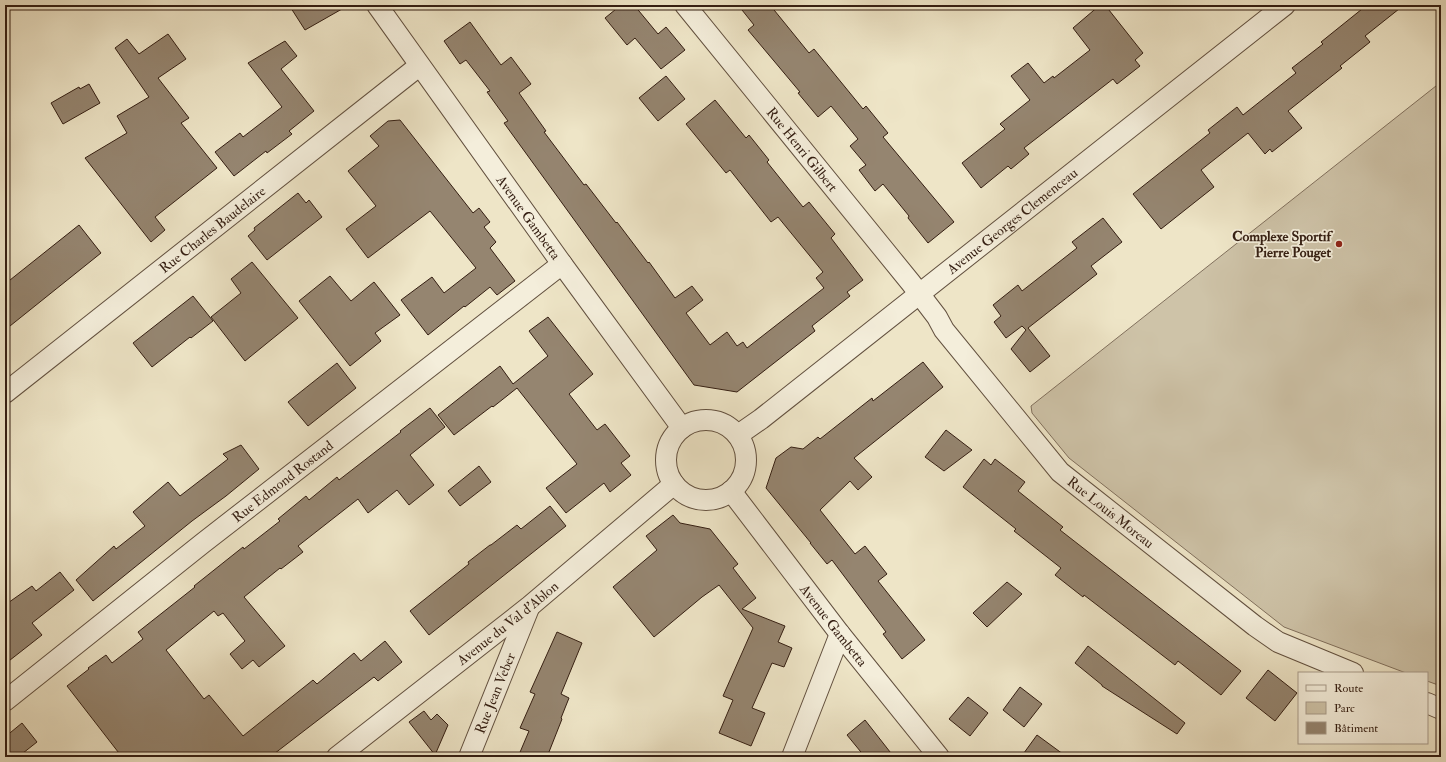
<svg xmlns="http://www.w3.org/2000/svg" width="1446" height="762" viewBox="0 0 1446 762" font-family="'IM FELL Double Pica',serif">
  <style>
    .green { fill: #cec3a8; stroke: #81705d }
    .building { fill: #958570; stroke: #341e12 }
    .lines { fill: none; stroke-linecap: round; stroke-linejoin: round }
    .minor-casing { stroke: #62503f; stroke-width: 22 }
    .minor { stroke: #f4eedb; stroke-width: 20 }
    .poi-dot { fill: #8f2418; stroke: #f4eedb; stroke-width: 1.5 }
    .labels { text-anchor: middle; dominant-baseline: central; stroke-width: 3.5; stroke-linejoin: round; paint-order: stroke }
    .street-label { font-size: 14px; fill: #341e12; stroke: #f4eedb }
    .poi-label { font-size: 14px; font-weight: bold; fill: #341e12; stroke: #f4eedb; text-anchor: end }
  </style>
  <rect width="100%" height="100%" fill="#eee5c7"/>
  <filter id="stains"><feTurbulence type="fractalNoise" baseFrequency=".005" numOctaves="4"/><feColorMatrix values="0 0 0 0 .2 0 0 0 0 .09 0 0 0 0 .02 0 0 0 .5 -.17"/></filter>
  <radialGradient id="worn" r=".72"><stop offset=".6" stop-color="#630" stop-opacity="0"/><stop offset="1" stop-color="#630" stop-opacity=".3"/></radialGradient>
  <path class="green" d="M 1441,82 L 1441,686 L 1427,681 L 1427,673 L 1406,673 L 1284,627 L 1069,458 L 1032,413 L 1031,406 Z"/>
  <path class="building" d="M 289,5 L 349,5 L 305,30 Z
    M 621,5 L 634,5 L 658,34 L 666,27 L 685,50 L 661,69 L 635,38 L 627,45 L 605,18 Z
    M 738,5 L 770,5 L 809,53 L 814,49 L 863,109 L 866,106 L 888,133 L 883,137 L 954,222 L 928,243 L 908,218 L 909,216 L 883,184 L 875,191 L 859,170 L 866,165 L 850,146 L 858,139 L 831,106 L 818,117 L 798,93 L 800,92 L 748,30 L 754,25 Z
    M 1100,5 L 1105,5 L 1143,53 L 1135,60 L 1140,66 L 1117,84 L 1113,79 L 1024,148 L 1029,154 L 1011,169 L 1008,166 L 981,188 L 962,163 L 1005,129 L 1000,124 L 1030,100 L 1011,76 L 1028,63 L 1044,83 L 1053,76 L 1054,78 L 1090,50 L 1073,28 Z
    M 1367,5 L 1404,5 L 1365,36 L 1370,42 L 1340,66 L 1342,68 L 1288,111 L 1302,128 L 1272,152 L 1270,149 L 1265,154 L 1248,133 L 1201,170 L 1214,187 L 1161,229 L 1133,194 L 1210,133 L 1208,130 L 1237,107 L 1243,115 L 1296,73 L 1292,68 L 1323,44 L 1321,42 Z
    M 470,22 L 501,65 L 511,57 L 531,84 L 519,93 L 546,131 L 544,132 L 584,185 L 586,184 L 616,223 L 617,222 L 648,263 L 649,262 L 675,298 L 692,286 L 703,300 L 686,313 L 710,345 L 727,332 L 737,346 L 743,342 L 747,348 L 824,288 L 816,278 L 823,272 L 778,217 L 771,222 L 730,170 L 726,173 L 686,124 L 715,100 L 746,138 L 749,135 L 769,160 L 767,162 L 803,207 L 809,202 L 835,234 L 831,238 L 863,280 L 847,292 L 850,296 L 812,326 L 815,331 L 737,392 L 694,385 L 504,123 L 508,121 L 487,92 L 490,91 L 466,60 L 460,64 L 444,41 Z
    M 168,34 L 186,59 L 158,78 L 189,118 L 181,123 L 217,168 L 155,217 L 165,230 L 151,242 L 85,158 L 127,133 L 117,116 L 149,97 L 115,48 L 127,39 L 139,54 Z
    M 285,41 L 297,56 L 281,69 L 314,111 L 289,131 L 292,134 L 267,153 L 266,151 L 234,176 L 215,152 L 240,133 L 243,137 L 282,107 L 248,63 Z
    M 666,76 L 685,99 L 658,121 L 639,98 Z
    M 89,84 L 100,103 L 63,124 L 51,103 L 79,87 L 80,89 Z
    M 400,120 L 473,213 L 479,208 L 490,222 L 484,227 L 496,242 L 490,248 L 515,281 L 497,295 L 490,287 L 465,307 L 464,306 L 428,335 L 401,300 L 432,277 L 444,293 L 476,268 L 430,211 L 368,258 L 346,229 L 376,206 L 348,171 L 379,146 L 370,136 L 388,121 Z
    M 298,193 L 306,203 L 309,200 L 322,217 L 267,260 L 248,236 L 255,230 L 254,228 Z
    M 1103,218 L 1122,242 L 1091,266 L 1097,274 L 1028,328 L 1050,356 L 1030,372 L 1011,349 L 1026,330 L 1022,326 L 1006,338 L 994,322 L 1001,316 L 993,305 L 1018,285 L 1022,291 L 1077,248 L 1072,242 Z
    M 79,225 L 101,253 L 5,330 L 5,284 Z
    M 252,262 L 298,318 L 245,361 L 211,317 L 241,293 L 231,279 Z
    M 330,276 L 351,301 L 374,282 L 400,315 L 375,333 L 381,341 L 350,366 L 299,301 Z
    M 193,296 L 213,321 L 191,338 L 190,337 L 152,367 L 133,343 Z
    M 548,317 L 593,374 L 569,394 L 597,430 L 605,424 L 630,456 L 621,463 L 631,475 L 610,492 L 604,483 L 566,513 L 546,488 L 577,464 L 517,388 L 493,407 L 492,406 L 454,435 L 438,415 L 500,366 L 513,384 L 548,356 L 529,331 Z
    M 923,362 L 943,387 L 854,458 L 872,477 L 858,490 L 850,481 L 820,510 L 855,554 L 865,546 L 887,574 L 878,581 L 925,640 L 902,659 L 883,634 L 886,632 L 832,560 L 827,564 L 810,543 L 811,543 L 766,488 L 776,458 L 791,447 L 803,449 L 818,437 L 820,439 L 872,398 L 873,401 Z
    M 337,363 L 356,388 L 308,426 L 288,402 Z
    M 430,408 L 445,427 L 410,455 L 434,485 L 409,505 L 397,490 L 368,513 L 358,499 L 298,546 L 303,552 L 281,569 L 280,568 L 244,597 L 285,646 L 259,667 L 253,660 L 242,669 L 230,654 L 245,641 L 223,613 L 218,616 L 214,611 L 166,650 L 204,699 L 209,695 L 243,736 L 313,680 L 317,684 L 354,653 L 361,661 L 385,641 L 402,662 L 378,681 L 374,677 L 270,757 L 122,757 L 67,686 L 89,669 L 88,668 L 106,655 L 112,663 L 143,639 L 138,632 L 195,587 L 194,586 L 243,547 L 244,549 L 280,521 L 278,519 L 306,496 L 309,500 L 337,477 L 339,480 L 401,432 L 400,431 Z
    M 946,430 L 972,450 L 944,471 L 925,457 Z
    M 241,445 L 259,469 L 226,496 L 192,521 L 93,601 L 76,580 L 114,546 L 116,549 L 145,526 L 133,512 L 168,482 L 180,496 L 228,459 L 223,454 Z
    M 984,459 L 991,465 L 995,459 L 1025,482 L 1018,491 L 1063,527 L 1060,530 L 1241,671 L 1221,695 L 1178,661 L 1175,665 L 1084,595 L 1083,597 L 1055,575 L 1061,568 L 1014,531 L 1016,529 L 963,487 Z
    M 479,466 L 491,482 L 460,506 L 448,491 Z
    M 550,506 L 566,526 L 429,635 L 410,611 L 469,564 L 468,562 L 490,545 L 491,545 L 517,525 L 521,529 Z
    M 673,515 L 680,523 L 710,529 L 738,564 L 733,568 L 756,598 L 742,609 L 785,626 L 778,642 L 792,648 L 784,667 L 772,663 L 752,708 L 765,713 L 751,746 L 719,733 L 733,700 L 723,696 L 753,628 L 719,585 L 702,597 L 654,637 L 613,587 L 657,550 L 646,536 Z
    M 60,572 L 74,590 L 32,623 L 42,635 L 5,664 L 5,605 L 32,586 L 36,591 Z
    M 1007,582 L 1022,594 L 987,627 L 973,613 Z
    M 557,632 L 582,643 L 561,694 L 569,698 L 561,718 L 562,719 L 547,757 L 518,757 L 529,731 L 520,728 L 535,694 L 530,692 Z
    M 1088,646 L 1185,723 L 1177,734 L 1102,686 L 1102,685 L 1075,663 Z
    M 1268,670 L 1297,693 L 1275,721 L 1246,698 Z
    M 1020,687 L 1042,704 L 1024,727 L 1003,710 Z
    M 968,697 L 988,713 L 970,736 L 949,719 Z
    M 424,711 L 431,720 L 437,714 L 448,725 L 435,755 L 409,722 Z
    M 865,720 L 894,757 L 865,757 L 847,735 Z
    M 22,723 L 37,742 L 18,757 L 5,757 L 5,737 Z
    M 1037,735 L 1067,757 L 1021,757 Z"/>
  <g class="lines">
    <g class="minor-casing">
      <g id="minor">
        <path id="s1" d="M 377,5 L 562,264 L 682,428"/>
        <path id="s2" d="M 685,5 L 911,283 L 937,317 L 944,330 L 1060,472 L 1255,626 L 1278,642 L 1353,673"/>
        <path id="s3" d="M 5,393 L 419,66"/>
        <circle cx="706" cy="460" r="40"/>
        <path id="s4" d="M 738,435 L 761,419 L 1285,5"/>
        <path id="s5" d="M 731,491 L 840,634 L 939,757"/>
        <path id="s6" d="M 5,701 L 203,543 L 562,264"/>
        <path d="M 1427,703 L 1441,709"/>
        <path id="s7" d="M 337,757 L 530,606 L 674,484"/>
        <path id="s8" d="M 469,757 L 529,608"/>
        <path d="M 792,757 L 840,634"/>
      </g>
    </g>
    <use href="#minor" class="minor"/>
  </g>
  <circle class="poi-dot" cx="1339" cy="244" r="4"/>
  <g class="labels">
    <g class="street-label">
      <text stroke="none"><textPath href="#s2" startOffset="186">Rue Henri Gilbert</textPath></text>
      <text stroke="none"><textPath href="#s1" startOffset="261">Avenue Gambetta</textPath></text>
      <text stroke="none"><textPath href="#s4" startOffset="348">Avenue Georges Clemenceau</textPath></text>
      <text stroke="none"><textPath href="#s3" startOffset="264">Rue Charles Baudelaire</textPath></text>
      <text stroke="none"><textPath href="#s6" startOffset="354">Rue Edmond Rostand</textPath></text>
      <text stroke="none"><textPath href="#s2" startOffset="664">Rue Louis Moreau</textPath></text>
      <text stroke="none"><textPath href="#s7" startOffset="217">Avenue du Val d'Ablon</textPath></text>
      <text stroke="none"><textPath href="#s5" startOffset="169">Avenue Gambetta</textPath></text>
      <text stroke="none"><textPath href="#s8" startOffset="69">Rue Jean Veber</textPath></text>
    </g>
    <g class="poi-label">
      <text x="1331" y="236">Complexe Sportif<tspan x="1331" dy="16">Pierre Pouget</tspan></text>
    </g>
  </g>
  <rect width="1446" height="762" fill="none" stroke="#eee5c7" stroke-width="20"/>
  <rect x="6" y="6" width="1434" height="750" fill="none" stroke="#341e12" stroke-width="2"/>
  <rect x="10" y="10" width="1426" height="742" fill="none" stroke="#341e12"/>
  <rect x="1298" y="672" width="130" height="72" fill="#f4eedb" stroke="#a79b8b"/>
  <rect x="1306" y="685" width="20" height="6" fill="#f4eedb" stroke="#a79b8b"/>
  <text x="1334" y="692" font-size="12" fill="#341e12">Route</text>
  <rect x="1306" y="702" width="20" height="12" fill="#cec3a8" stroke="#a79b8b"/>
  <text x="1334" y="712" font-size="12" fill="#341e12">Parc</text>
  <rect x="1306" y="722" width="20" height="12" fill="#958570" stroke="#a79b8b"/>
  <text x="1334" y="732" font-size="12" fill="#341e12">Bâtiment</text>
  <rect width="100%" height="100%" filter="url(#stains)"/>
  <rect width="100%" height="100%" fill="url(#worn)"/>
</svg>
